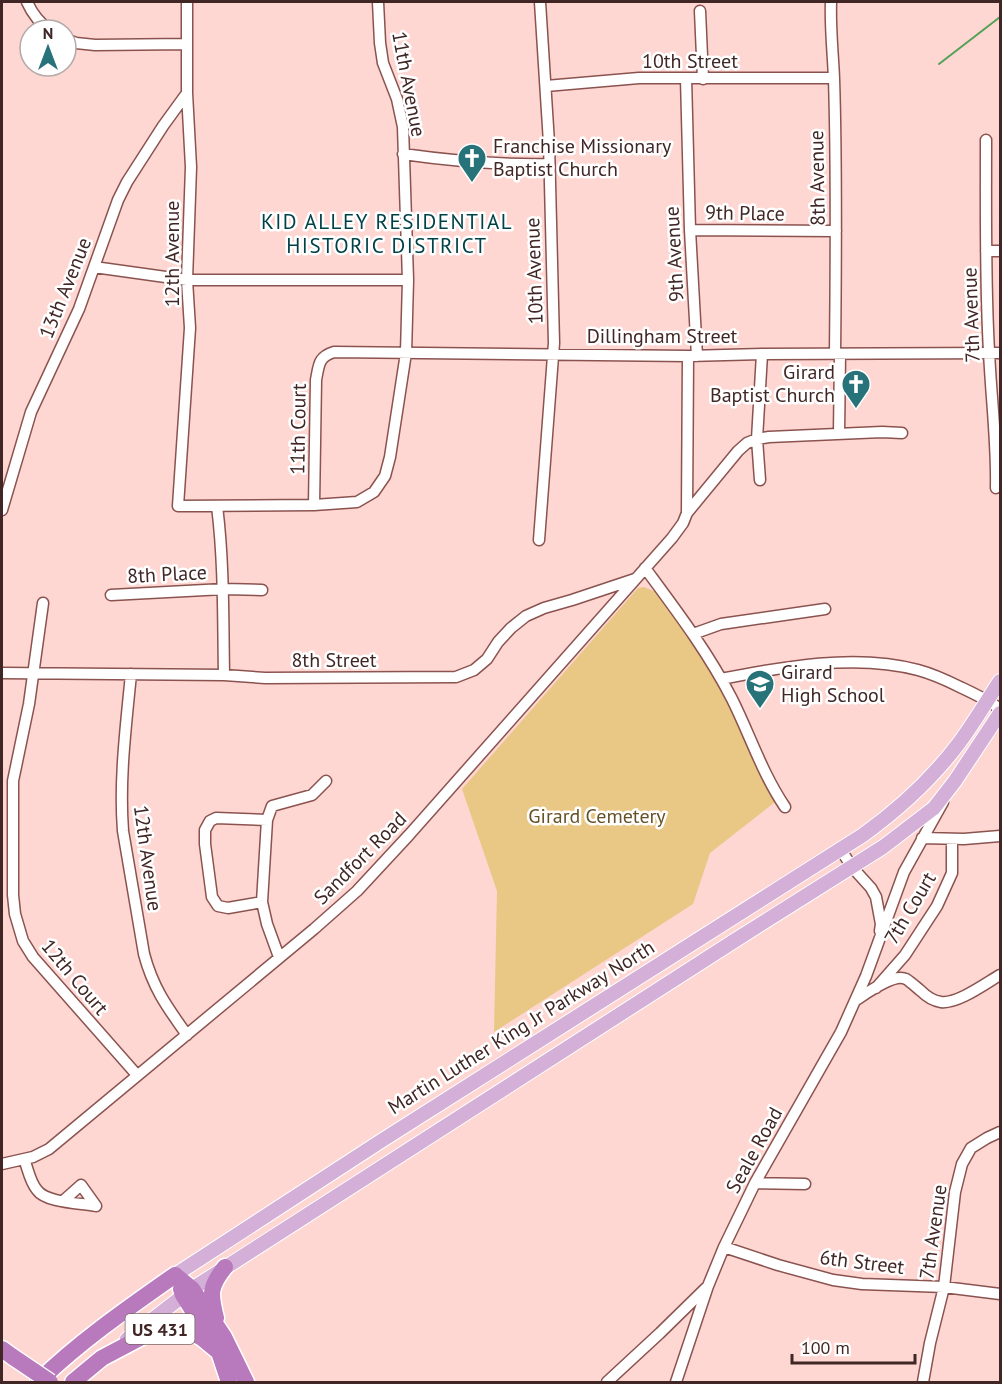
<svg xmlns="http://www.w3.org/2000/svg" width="1002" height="1384" viewBox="0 0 1002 1384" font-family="'PT Sans',sans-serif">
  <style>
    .green { fill: #e9c885 }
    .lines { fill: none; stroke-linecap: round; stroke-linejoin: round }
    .stream { stroke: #54a156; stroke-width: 2 }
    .minor-casing { stroke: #8b534f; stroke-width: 13 }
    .major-casing { stroke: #fff; stroke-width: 16 }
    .highway-casing { stroke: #fff; stroke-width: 19 }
    .minor { stroke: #fff; stroke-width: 10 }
    .major { stroke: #d4afd7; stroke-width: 14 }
    .highway { stroke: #b87abd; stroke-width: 16 }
    .highway-bridge-casing { stroke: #fff; stroke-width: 19; stroke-linecap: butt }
    .highway-bridge { stroke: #b87abd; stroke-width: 16 }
    .labels { text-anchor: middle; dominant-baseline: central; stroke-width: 5; stroke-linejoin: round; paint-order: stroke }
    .shield { fill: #fff; stroke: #796866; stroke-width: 1.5 }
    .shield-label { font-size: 18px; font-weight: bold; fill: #402725 }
    .street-label { font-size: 20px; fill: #402725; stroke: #fff }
    .poi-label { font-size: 20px; fill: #402725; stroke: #fff; text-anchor: start }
    .park-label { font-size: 20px; fill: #655127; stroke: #fff }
    .neighbourhood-label { font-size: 21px; letter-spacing: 1.5px; fill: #004147; stroke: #fff }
  </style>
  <rect width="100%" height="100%" fill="#fed6d2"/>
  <path class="green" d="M 644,587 L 656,592 L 691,640 L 727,701 L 775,802 L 710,853 L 693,904 L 494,1032 L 497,891 L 462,789 L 638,588 Z"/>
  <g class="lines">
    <path class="stream" d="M 939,64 L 1000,17"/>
    <g class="minor-casing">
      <path id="minor" d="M 27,2 C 32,13 39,23 50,30
        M 187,2 L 187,93 L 191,167 L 187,280 L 190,328 L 178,506 L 314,505 L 357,502 L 374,492 L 385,476 L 390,457 L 406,353 L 408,280 L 403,127 L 397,99 L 383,63 L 380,43 L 378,2
        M 831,2 C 830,28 833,53 834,79 C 837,171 836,262 835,354
        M 700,11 L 703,79
        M 66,39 L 76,43 L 95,45 L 187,44
        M 686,78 L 690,230 L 697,356
        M 546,86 L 639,78 L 834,78
        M 986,140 C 986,210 985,281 989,351 C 991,397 997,442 996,488
        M 403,154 C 452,161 499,165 549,164
        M 690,230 L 836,231
        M 986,251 L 1000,251
        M 94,267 L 187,280 L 408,280
        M 839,434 L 840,354
        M 760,480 L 757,439 L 762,354
        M 314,505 L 316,380 C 319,365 318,357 334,352 L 688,356 L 762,354 L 1000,353
        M 217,506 C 224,562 223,618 224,675
        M 2,510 L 31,412 L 79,309 L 118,200 L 127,182 L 163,126 L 187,93
        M 687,513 L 738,451 L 747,443 L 757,439 L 769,437 L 882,432 L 902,433
        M 539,540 L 554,343 L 549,143 L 540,2
        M 645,568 C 676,610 708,652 732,699 C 750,735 762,773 785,807
        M 111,595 L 224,589 L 262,590
        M 43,603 L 29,704 L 13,781 L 13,895 L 15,914 L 23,941 L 33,957 L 137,1075
        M 693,634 L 721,624 L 825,609
        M 2,673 L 224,675 L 265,678 L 456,677 L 474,670 L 487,659 L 498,642 L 511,628 L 526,616 L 544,608 L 572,600 L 635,579
        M 131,674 C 126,726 119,779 123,831 L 144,954 C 153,988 167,1007 187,1035
        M 721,679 C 782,667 856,653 918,670 C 933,674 946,680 960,687 C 975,694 988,700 1000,709
        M 922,838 L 964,839 L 1000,836
        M 841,850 L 852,867 L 871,888 L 876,897 L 881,924 L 880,931
        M 262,902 L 228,908 L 218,906 L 212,897 L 205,844 L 205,830 L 210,821 L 216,818 L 267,820
        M 279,957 L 267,924 L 262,902 L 267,820 L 272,806 L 312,795 L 326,781
        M 876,988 L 905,955 L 937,906 L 952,873 L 952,839
        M 856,1000 C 867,993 894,973 906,979 C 911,982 916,987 921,991 C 926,996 934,1001 941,1002 C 958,1004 986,983 1000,975
        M 24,1159 C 28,1169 30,1182 37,1190 C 46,1203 81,1203 96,1206 L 81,1185 L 63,1201
        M 2,1164 L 33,1157 L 49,1149 L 314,929 L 357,891 L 409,835 L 672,538 L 683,523 L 687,513 L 688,356
        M 755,1183 L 805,1184
        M 724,1247 L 778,1265 L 833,1280 L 862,1284 L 944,1287 L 1000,1294
        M 607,1382 L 660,1333 L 706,1288
        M 676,1382 L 708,1286 L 724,1247 L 755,1183 L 841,1032 L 866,976 L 904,872 L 943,802
        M 923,1382 L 930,1343 L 944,1287 L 955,1192 L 962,1164 L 971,1148 L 987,1138 L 1000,1132"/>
    </g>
    <g class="major-casing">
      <path id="major" d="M 175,1275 L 381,1141 L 863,835 C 899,809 932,779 959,743 C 974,723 986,702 1000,681
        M 127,1339 L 192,1289 L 734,941 L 883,847 L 934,808 L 955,781 L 1000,713"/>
    </g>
    <g class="highway-casing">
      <path id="highway" d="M 175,1275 L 192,1289 L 224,1337 L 246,1382
        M 181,1289 L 183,1295 L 219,1352 L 228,1379 L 228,1382
        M 216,1318 C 210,1294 209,1287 225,1267
        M 2,1349 L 13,1357
        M 38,1382 C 79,1342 128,1308 175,1275
        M 73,1382 L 102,1358 L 155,1330 L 174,1329 L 193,1333 L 202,1338 L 219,1352"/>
    </g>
    <use href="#minor" class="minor"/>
    <use href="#major" class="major"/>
    <use href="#highway" class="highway"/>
    <g class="highway-bridge-casing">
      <path id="highway-bridge" d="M 13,1357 L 50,1382"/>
    </g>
    <use href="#highway-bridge" class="highway-bridge"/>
  </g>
  <defs>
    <g id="church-pin" transform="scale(1.5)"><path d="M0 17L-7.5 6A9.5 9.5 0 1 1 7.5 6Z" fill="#287279" stroke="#fff"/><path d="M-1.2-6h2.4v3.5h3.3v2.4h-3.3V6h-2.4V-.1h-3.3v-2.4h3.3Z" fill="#fff"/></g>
    <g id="school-pin" transform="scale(1.5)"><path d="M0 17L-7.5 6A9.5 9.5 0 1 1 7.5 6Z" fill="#287279" stroke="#fff"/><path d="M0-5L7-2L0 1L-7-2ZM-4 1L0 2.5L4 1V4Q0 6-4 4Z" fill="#fff"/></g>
  </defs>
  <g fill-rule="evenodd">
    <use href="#church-pin" x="472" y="158"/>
    <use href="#church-pin" x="856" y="384"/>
    <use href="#school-pin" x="760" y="684"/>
  </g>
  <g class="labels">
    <rect class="shield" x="125.5" y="1314" width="69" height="30" rx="4.5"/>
    <g class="shield-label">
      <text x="160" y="1329">US 431</text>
    </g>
    <g class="street-label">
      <text x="690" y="61">10th Street</text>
      <text transform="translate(409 84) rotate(79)">11th Avenue</text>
      <text transform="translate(817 178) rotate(-91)">8th Avenue</text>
      <text transform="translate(745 213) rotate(1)">9th Place</text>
      <text transform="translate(172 254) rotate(-90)">12th Avenue</text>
      <text transform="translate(674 254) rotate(-93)">9th Avenue</text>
      <text transform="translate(534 271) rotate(-92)">10th Avenue</text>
      <text transform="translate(65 288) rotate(-68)">13th Avenue</text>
      <text transform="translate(971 315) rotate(-92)">7th Avenue</text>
      <text x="662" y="336">Dillingham Street</text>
      <text transform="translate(298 429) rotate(-89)">11th Court</text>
      <text transform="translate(167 574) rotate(-3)">8th Place</text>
      <text x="334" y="660">8th Street</text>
      <text transform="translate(148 858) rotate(82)">12th Avenue</text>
      <text transform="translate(360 858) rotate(-45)">Sandfort Road</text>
      <text transform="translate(910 908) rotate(-59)">7th Court</text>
      <text transform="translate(75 977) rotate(50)">12th Court</text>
      <text transform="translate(521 1027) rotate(-32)">Martin Luther King Jr Parkway North</text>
      <text transform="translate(754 1150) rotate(-61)">Seale Road</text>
      <text transform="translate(933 1232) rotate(-82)">7th Avenue</text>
      <text transform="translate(862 1262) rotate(7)">6th Street</text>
    </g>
    <g class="poi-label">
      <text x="493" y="146">Franchise Missionary<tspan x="493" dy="23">Baptist Church</tspan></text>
      <text x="835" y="372" text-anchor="end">Girard<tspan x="835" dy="23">Baptist Church</tspan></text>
      <text x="781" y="672">Girard<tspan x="781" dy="23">High School</tspan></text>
    </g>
    <g class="park-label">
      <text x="597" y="816">Girard Cemetery</text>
    </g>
    <g class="neighbourhood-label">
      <text x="387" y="221">KID ALLEY RESIDENTIAL<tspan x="387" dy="24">HISTORIC DISTRICT</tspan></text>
    </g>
  </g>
  <rect width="1002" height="1384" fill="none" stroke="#402725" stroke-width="6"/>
  <g transform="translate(48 48)"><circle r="28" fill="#ffffff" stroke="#b3a9a8" stroke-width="1.5"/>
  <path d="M0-4.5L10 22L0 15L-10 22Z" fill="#287279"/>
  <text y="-9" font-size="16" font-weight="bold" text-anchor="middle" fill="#402725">N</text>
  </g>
  <path d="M792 1354v9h123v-9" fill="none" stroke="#402725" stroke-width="3"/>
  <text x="801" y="1354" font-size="18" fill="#402725" stroke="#ffffff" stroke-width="4.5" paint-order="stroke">100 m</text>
</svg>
